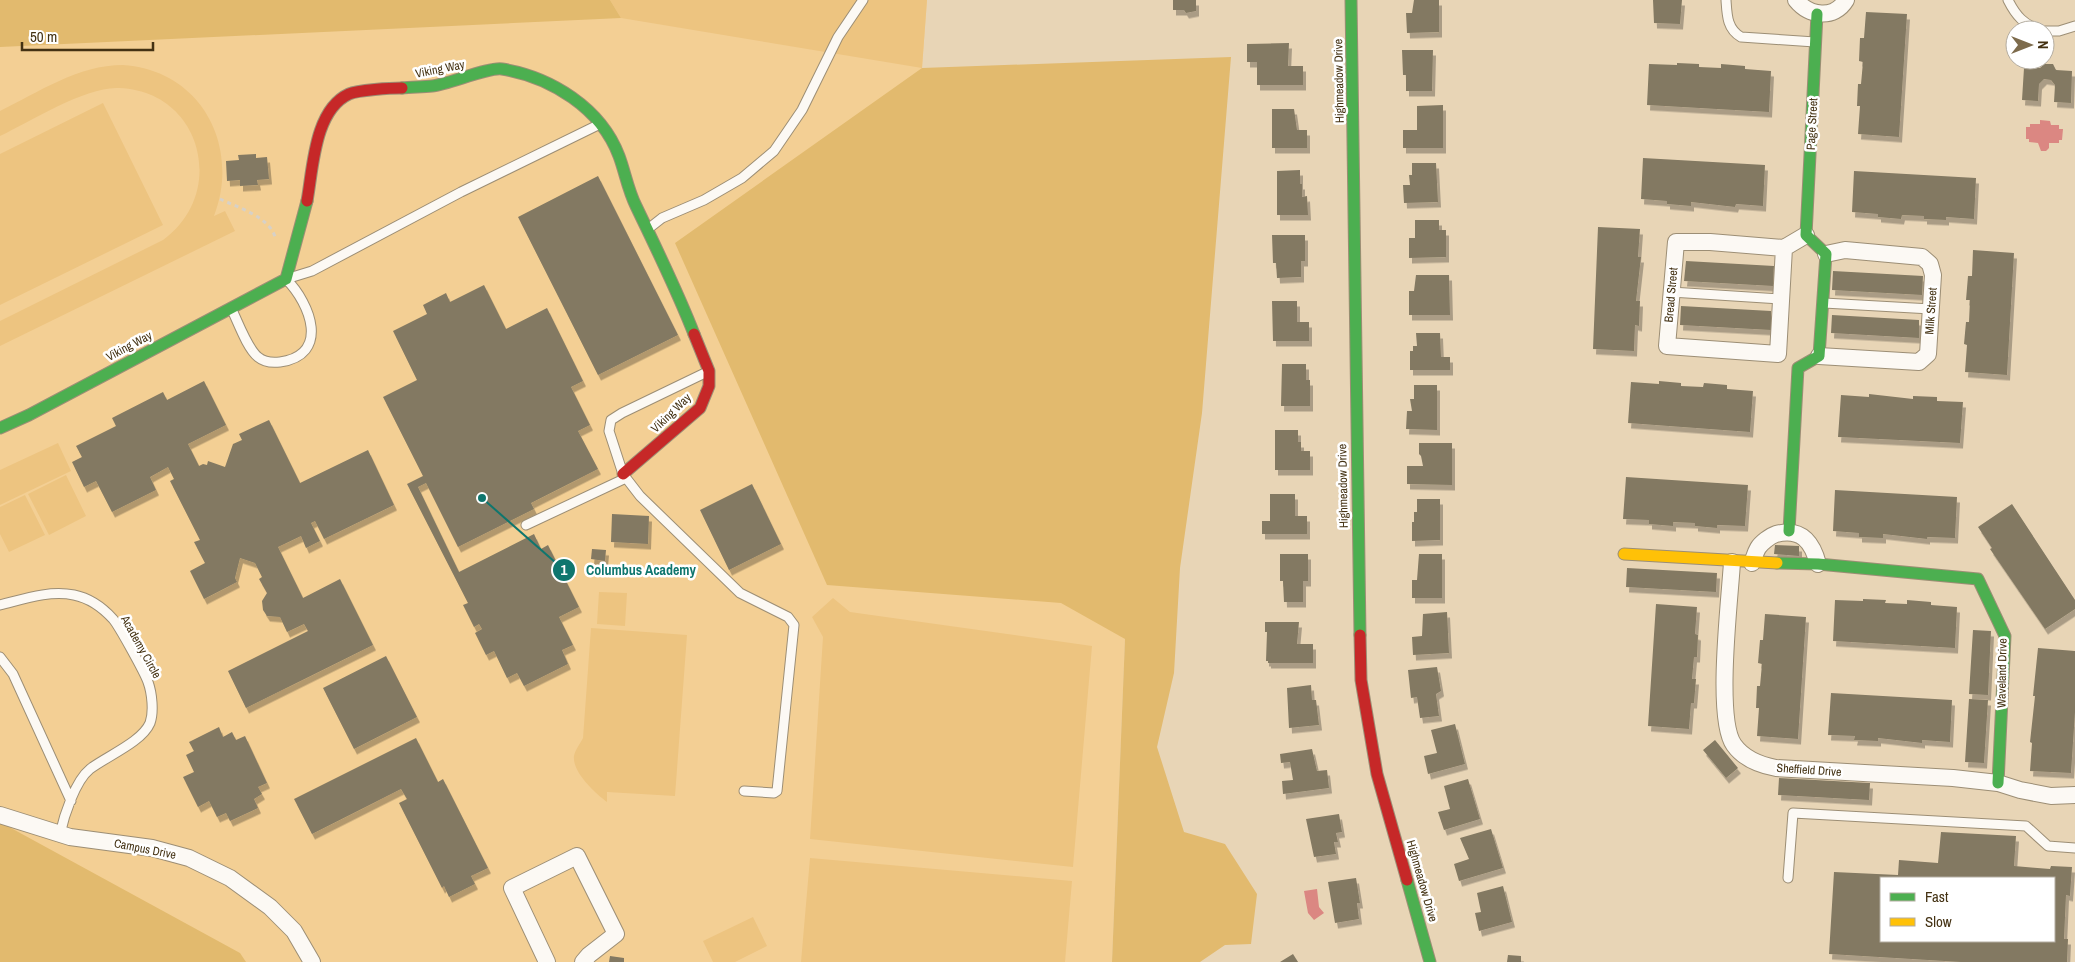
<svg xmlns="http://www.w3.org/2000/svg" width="2075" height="962" viewBox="0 0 2075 962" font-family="'Archivo Narrow',sans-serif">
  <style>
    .built { fill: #f3cf94 }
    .green { fill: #edc480 }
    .forest { fill: #e2ba6e }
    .water { fill: #db8782 }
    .building { fill: #837962; fill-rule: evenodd; filter: url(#shadow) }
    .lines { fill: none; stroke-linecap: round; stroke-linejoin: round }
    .lane-casing { stroke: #9c8e75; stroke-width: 11 }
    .street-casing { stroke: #9c8e75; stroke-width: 18 }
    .fast-casing { stroke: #9c8e75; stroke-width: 13 }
    .slow-casing { stroke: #9c8e75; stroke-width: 13 }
    .jam-casing { stroke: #9c8e75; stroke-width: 13 }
    .path { stroke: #d7d1c7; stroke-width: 3; stroke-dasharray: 4 4; stroke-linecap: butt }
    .lane { stroke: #fcf9f4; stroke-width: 9 }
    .street { stroke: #fcf9f4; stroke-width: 16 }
    .fast { stroke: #4caf50; stroke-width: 11 }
    .slow { stroke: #ffc107; stroke-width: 11 }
    .jam { stroke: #c62828; stroke-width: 11 }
    .labels { text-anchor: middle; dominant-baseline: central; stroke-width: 5; stroke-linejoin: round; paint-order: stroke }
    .street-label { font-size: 12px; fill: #443213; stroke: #fff }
    .leader { fill: none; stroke: #0f766e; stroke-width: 2 }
    .callout-dot { fill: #0f766e; stroke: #fff; stroke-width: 2 }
    .mark-label { font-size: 15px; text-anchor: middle; font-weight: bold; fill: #fff }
    .callout-label { font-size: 14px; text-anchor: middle; font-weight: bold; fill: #0f766e; stroke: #fff; stroke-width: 5; stroke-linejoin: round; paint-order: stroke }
  </style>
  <defs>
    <filter id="shadow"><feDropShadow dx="3" dy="5.5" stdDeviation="0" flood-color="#0004"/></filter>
  </defs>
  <rect width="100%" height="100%" fill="#e8d5b6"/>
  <path class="built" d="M 0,0 L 927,0 L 922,68 L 803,356 L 1125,639 L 1112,962 L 138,962 L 0,860 Z"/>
  <path class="green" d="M 610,0 L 927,0 L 922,68 L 621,18 Z
    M 123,65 C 201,70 241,146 214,216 L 225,211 L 235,231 L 0,346 L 0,321 L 163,240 C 228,193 202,91 119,88 C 87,86 31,121 0,136 L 0,111 C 39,92 78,65 123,65 Z
    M 103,103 L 163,225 L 0,305 L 0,154 Z
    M 58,443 L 71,471 L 0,505 L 0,470 Z
    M 66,475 L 86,516 L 49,535 L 28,494 Z
    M 25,495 L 45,535 L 9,552 L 0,534 L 0,507 Z
    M 599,592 L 627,593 L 625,626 L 597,624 Z
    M 833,598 L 850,612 L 1092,646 L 1073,867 L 810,839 L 823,637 L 812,617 Z
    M 591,628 L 687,635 L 675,796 L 607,792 L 607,802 C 595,793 572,772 574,756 C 575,750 580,744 583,738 Z
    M 810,858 L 1072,881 L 1065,962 L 801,962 Z
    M 753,917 L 767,946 L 735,962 L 713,962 L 703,941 Z"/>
  <path class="forest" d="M 0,0 L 610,0 L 621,18 L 0,47 Z
    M 1231,57 L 1202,413 L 1180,568 L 1174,673 L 1157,747 L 1184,832 L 1225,844 L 1257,894 L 1251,944 L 1225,945 L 1200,962 L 1112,962 L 1125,639 L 1061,603 L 827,585 L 675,243 L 922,68 Z
    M 0,822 L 240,953 L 246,962 L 0,962 Z"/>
  <path class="water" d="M 2040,120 L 2050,121 L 2051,125 L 2059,125 L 2059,129 L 2063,129 L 2062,140 L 2059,140 L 2059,143 L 2049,143 L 2049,148 L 2046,151 L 2041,151 L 2038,143 L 2029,142 L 2029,139 L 2026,139 L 2026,127 L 2030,127 L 2030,124 L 2040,124 Z
    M 1317,889 L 1319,907 L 1324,913 L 1314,920 L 1308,913 L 1304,891 Z"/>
  <path class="building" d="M 1173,0 L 1196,0 L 1196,11 L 1186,13 L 1184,10 L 1173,10 Z
    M 1414,0 L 1439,0 L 1439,32 L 1407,33 L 1406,13 L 1412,13 Z
    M 1653,0 L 1682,0 L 1680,24 L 1654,23 Z
    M 1866,12 L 1907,14 L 1899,137 L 1858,134 L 1860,106 L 1857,106 L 1858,84 L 1861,84 L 1863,62 L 1859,61 L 1860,38 L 1864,38 Z
    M 1289,43 L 1288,66 L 1303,66 L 1303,85 L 1257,85 L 1257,62 L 1247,62 L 1247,44 Z
    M 1402,50 L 1433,50 L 1432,91 L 1406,91 L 1406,75 L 1403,75 Z
    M 1677,63 L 1699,64 L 1699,67 L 1721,68 L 1721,64 L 1745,66 L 1745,69 L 1771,71 L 1769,112 L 1647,105 L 1649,64 L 1677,65 Z
    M 2044,64 L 2053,64 L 2056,70 L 2072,71 L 2071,103 L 2054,102 L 2055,85 L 2051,80 L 2044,79 L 2039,84 L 2038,101 L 2022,100 L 2024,68 L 2040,68 Z
    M 1443,105 L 1443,148 L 1403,148 L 1403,130 L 1417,130 L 1417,106 Z
    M 1272,109 L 1294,109 L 1297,130 L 1307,130 L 1307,148 L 1272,148 Z
    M 256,154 L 256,158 L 267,157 L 269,179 L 257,180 L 258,185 L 240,186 L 240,180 L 227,181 L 226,161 L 239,160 L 238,155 Z
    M 1643,158 L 1765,165 L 1763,206 L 1736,204 L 1735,207 L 1691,202 L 1691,206 L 1667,204 L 1667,201 L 1641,199 Z
    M 1412,163 L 1436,163 L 1438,202 L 1404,203 L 1403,185 L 1410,185 L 1409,175 L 1412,175 Z
    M 1300,170 L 1300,184 L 1302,184 L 1302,197 L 1307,196 L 1308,215 L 1277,215 L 1277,171 Z
    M 1854,171 L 1976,178 L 1974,219 L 1946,217 L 1946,220 L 1924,219 L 1924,216 L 1902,215 L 1901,219 L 1878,217 L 1878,214 L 1852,212 Z
    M 598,176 L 678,335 L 598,375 L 518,217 Z
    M 1415,220 L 1439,220 L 1439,230 L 1446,230 L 1446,257 L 1409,258 L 1409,238 L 1415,238 Z
    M 1598,227 L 1640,229 L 1638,257 L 1641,257 L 1636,301 L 1640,301 L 1639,326 L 1635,325 L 1634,351 L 1593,349 Z
    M 1272,235 L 1305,235 L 1305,261 L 1301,261 L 1301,277 L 1277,278 L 1276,263 L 1273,263 Z
    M 1973,250 L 2014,253 L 2007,375 L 1965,372 L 1967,345 L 1964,344 L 1966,322 L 1969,322 L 1970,300 L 1966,300 L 1968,276 L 1972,276 Z
    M 1686,261 L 1774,266 L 1773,286 L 1684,281 Z
    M 1833,271 L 1923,276 L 1922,295 L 1832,290 Z
    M 1416,275 L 1449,275 L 1450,315 L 1409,315 L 1409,291 L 1414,291 Z
    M 484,285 L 506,329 L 547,308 L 583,381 L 571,387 L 590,425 L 578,431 L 598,469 L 531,503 L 534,509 L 458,547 L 426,483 L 418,487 L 459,572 L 534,534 L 541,549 L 548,545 L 579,607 L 559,617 L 573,645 L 562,650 L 568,664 L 524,686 L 517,673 L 507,678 L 494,651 L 486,655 L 475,633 L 482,629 L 479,624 L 474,627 L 463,605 L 468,603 L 407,484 L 423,476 L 383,397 L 417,380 L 393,331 L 427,314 L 423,305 L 446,293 L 450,302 Z
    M 1272,301 L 1297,301 L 1297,322 L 1309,322 L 1309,341 L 1273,341 Z
    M 1681,306 L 1771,311 L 1771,330 L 1680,325 Z
    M 1832,315 L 1919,320 L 1919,338 L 1831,333 Z
    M 1416,333 L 1440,333 L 1441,357 L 1450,357 L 1450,370 L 1410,370 L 1410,351 L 1413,351 L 1413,346 L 1417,346 Z
    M 1282,364 L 1306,364 L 1306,380 L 1310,380 L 1310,406 L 1281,406 Z
    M 204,381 L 226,425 L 188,444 L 199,466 L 203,464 L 207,465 L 208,461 L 225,467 L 233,444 L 242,440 L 239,434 L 269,420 L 300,483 L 368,450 L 394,505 L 324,539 L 315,521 L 311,523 L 320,541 L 306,548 L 301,536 L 278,547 L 303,598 L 340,579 L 373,645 L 246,708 L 228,671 L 308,631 L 304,624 L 287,632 L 280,617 L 267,616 L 263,610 L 262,601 L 267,593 L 259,579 L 262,577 L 255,563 L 240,558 L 235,578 L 237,582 L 204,599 L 190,571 L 205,563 L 194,542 L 200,540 L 170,481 L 174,479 L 168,467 L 150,477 L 156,490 L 112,512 L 96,481 L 84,487 L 72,462 L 82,457 L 76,446 L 116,426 L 112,418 L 163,392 L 167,400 Z
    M 1659,381 L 1681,383 L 1681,386 L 1703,387 L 1704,383 L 1727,385 L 1727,389 L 1753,391 L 1750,432 L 1628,423 L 1631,382 L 1659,384 Z
    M 1414,385 L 1437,385 L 1437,430 L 1406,429 L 1407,411 L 1412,411 L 1410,399 L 1414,399 Z
    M 1869,394 L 1913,399 L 1913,396 L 1937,397 L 1937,401 L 1963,402 L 1960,443 L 1838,437 L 1841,395 L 1869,397 Z
    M 1275,430 L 1298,430 L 1298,442 L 1301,442 L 1301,451 L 1310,451 L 1310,470 L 1275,470 Z
    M 1419,443 L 1452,443 L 1452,485 L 1407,484 L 1407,466 L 1423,466 L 1421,456 L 1419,454 Z
    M 1626,477 L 1748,485 L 1745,526 L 1717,525 L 1717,528 L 1695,526 L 1695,523 L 1673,522 L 1673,526 L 1649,524 L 1649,520 L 1623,519 Z
    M 752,484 L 781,544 L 729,570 L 700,510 Z
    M 1835,490 L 1957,497 L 1955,538 L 1927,537 L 1927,539 L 1883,534 L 1883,538 L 1859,537 L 1859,533 L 1833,531 Z
    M 1270,494 L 1295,494 L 1295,516 L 1307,516 L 1307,534 L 1262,534 L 1262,521 L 1270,521 Z
    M 1417,499 L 1440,499 L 1440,540 L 1412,541 L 1412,522 L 1414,522 L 1414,512 L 1417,512 Z
    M 2012,504 L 2075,600 L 2075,609 L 2045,629 L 1990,549 L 1992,548 L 1978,527 Z
    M 612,514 L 649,516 L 648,544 L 611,542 Z
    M 1775,545 L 1799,546 L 1799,556 L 1774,554 Z
    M 592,549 L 606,550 L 605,561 L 591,559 Z
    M 1280,554 L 1308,554 L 1308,581 L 1303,581 L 1303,602 L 1284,602 L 1283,581 L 1280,581 Z
    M 1419,554 L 1442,554 L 1442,598 L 1412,598 L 1412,580 L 1417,580 Z
    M 1627,568 L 1717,573 L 1716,592 L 1626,587 Z
    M 1863,599 L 1886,600 L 1885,603 L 1907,604 L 1907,600 L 1931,602 L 1931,605 L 1957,607 L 1955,648 L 1833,641 L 1835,600 L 1863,601 Z
    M 1656,604 L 1697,607 L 1695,634 L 1698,635 L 1697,657 L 1694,657 L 1692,679 L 1696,679 L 1694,703 L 1691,703 L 1689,729 L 1648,726 Z
    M 1447,612 L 1449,653 L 1413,655 L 1412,637 L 1422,636 L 1423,614 Z
    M 1765,614 L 1806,617 L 1798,739 L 1757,736 L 1759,708 L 1756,708 L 1757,686 L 1760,686 L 1762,664 L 1758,663 L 1760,640 L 1763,640 Z
    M 1265,622 L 1299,622 L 1297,644 L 1313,644 L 1313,663 L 1268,663 L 1268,661 L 1266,661 L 1267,632 L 1265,632 Z
    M 1973,630 L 1991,631 L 1988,695 L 1969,694 Z
    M 2038,648 L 2075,651 L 2075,712 L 2071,773 L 2030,771 L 2032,743 L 2030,742 L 2035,696 L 2033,696 Z
    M 386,656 L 417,717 L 354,749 L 323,688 Z
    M 1437,667 L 1441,691 L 1436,694 L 1439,716 L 1420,718 L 1417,697 L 1411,698 L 1408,670 Z
    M 1311,685 L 1312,700 L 1316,700 L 1319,725 L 1289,728 L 1287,688 Z
    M 1831,693 L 1952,700 L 1950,742 L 1922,740 L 1922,743 L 1878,738 L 1878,741 L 1854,740 L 1855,736 L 1828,735 Z
    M 1969,699 L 1988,700 L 1984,763 L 1965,762 Z
    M 1455,724 L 1465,764 L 1428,774 L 1424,756 L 1437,753 L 1431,730 Z
    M 219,727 L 223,737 L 232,732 L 236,740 L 245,736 L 267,783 L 258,787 L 262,794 L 254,799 L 258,808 L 230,821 L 226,813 L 217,817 L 209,801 L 198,807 L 183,777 L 194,772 L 186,755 L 194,751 L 189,742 Z
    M 416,738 L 438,782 L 443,779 L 488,868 L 471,876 L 475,884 L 449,897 L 444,886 L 442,888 L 399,803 L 407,799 L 401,789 L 312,834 L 294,799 Z
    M 1715,740 L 1738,768 L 1726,778 L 1703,750 Z
    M 1312,749 L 1317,771 L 1327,770 L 1329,788 L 1283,794 L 1282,781 L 1293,780 L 1290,762 L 1281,763 L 1280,754 Z
    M 1779,778 L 1870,783 L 1869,800 L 1778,795 Z
    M 1468,779 L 1480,819 L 1444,830 L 1438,812 L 1450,809 L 1444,786 Z
    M 1339,814 L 1342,832 L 1336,833 L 1338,842 L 1334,842 L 1336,854 L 1314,857 L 1306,819 Z
    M 1491,829 L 1503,868 L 1459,881 L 1454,864 L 1469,859 L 1460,838 Z
    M 1941,832 L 2016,836 L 2014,866 L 2050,869 L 2051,866 L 2072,867 L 2070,896 L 2066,895 L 2064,939 L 2068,939 L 2067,962 L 1961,962 L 1829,954 L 1834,872 L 1898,875 L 1899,860 L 1938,863 ZM 1881,878 L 2054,878 L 2054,941 L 1881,941 Z
    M 1356,878 L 1360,903 L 1357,903 L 1359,919 L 1335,923 L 1328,882 Z
    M 1503,886 L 1512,922 L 1479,931 L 1475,913 L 1481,912 L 1477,893 Z
    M 1293,954 L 1298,962 L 1280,962 Z
    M 1508,955 L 1521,956 L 1521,962 L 1507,962 Z
    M 610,956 L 624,958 L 624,962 L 609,962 Z"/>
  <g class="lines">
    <g class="lane-casing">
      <path id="lane" d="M 1726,0 C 1727,15 1727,29 1741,37 L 1815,42
        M 2008,0 C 2016,16 2024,25 2041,30
        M 2045,31 L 2059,31 L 2075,26
        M 648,229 L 662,218 L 704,200 L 742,178 L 774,151 L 802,110 L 838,37 L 863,0
        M 1671,292 L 1781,299
        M 1824,303 L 1931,309
        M 232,310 C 238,322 247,348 258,357 C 264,362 272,363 280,362 C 330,355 311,304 286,279 L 312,271 L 461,192 L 600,124
        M 707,372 L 622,413 L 611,420 L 609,431 L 623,474 L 640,496 L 740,593 L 788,617 L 794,625 L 777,791 L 774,793 L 744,791
        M 526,525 L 626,478
        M 0,605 C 24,599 49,590 74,595 C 89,598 103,608 113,619 C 119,626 145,673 148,682 C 152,693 154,712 150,723 C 142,742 107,756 90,769 C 75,781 64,816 60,834
        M 0,657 L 13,674 L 71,801
        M 1788,878 L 1793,813 L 2026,826 L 2048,846 L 2075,848"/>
    </g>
    <g class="street-casing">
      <path id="street" d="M 1796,0 C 1809,16 1834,20 1846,0
        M 1778,354 L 1667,346 L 1676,242 L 1710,242 L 1784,248
        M 1778,354 L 1784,248 L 1806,235
        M 1819,356 L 1919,362 L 1928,354 L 1933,275 L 1930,264 L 1922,257 L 1845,250 L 1826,254
        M 1732,562 C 1730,598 1715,719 1734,745 C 1744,759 1760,765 1776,768 L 1953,778 L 1998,783 L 2020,790 L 2051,796 L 2075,795
        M 1752,563 C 1754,558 1755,553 1758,548 C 1761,543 1770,536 1776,534 C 1801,528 1812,541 1818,564
        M 0,815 L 70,837 L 152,848 L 189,858 L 230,878 L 270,907 L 294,931 L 312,962
        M 547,962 L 512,888 L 577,856 L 616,934 L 589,955 L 583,962"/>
    </g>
    <g class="fast-casing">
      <path id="fast" d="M 1351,0 L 1360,635
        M 402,88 C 412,87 423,87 432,86 C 449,84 489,67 502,69 C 551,77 601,108 619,156 C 625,172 628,190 636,206 C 656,248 677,290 694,334
        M 0,428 L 29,415 L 286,279 L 307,201
        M 1789,531 L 1798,368 L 1819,356 L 1826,254 L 1806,235 L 1817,14
        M 1777,563 L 1818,564 L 1978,579 L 2005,636 L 1998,783
        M 1407,880 L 1430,962"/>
    </g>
    <g class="slow-casing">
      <path id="slow" d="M 1624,554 L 1777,563"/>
    </g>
    <g class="jam-casing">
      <path id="jam" d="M 307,201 C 313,169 314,110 349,94 C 358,90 391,88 402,88
        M 623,474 L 700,408 L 709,386 L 709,371 L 694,334
        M 1360,635 L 1361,680 L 1377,774 L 1407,880"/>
    </g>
    <path class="path" d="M 220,199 C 239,208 271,217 276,240"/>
    <use href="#lane" class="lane"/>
    <use href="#street" class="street"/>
    <use href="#fast" class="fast"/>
    <use href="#slow" class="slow"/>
    <use href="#jam" class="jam"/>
  </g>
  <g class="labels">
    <g class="street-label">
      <text transform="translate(440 69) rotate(-11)">Viking Way</text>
      <text transform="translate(1339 81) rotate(-91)">Highmeadow Drive</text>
      <text transform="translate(1812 124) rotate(-87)">Page Street</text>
      <text transform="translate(1671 295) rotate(-85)">Bread Street</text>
      <text transform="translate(1931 311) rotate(-86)">Milk Street</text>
      <text transform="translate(129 346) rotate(-28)">Viking Way</text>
      <text transform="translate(671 413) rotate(-44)">Viking Way</text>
      <text transform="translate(1343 486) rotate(-91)">Highmeadow Drive</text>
      <text transform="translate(141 647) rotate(61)">Academy Circle</text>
      <text transform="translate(2002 673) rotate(-89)">Waveland Drive</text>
      <text transform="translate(1809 770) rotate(4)">Sheffield Drive</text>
      <text transform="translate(145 849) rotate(11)">Campus Drive</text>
      <text transform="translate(1422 881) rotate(74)">Highmeadow Drive</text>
    </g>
  </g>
  <path class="leader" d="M482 498L564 570"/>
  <g class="callout-dot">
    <circle cx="482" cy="498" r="5"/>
    <circle cx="564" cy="570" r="12"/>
  </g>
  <g class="mark-label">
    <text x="564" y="575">1</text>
  </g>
  <g class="callout-label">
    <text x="641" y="575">Columbus Academy</text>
  </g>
  <rect x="1880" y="877" width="175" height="65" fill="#ffffff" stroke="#b4ada1"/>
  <rect x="1890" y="893" width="25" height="8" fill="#4caf50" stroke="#b4ada1"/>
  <text x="1925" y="902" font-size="15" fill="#443213">Fast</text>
  <rect x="1890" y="918" width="25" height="8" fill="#ffc107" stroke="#b4ada1"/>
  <text x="1925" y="927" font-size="15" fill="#443213">Slow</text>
  <g transform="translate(2030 45) rotate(90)"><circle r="24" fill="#ffffff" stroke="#b4ada1"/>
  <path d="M0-4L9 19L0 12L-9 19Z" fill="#7d6b4c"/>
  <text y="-8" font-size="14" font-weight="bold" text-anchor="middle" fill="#443213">N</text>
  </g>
  <path d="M22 42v8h131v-8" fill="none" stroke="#443213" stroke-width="2.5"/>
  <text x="30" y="42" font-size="15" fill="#443213" stroke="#ffffff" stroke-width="4" paint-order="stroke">50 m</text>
</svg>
